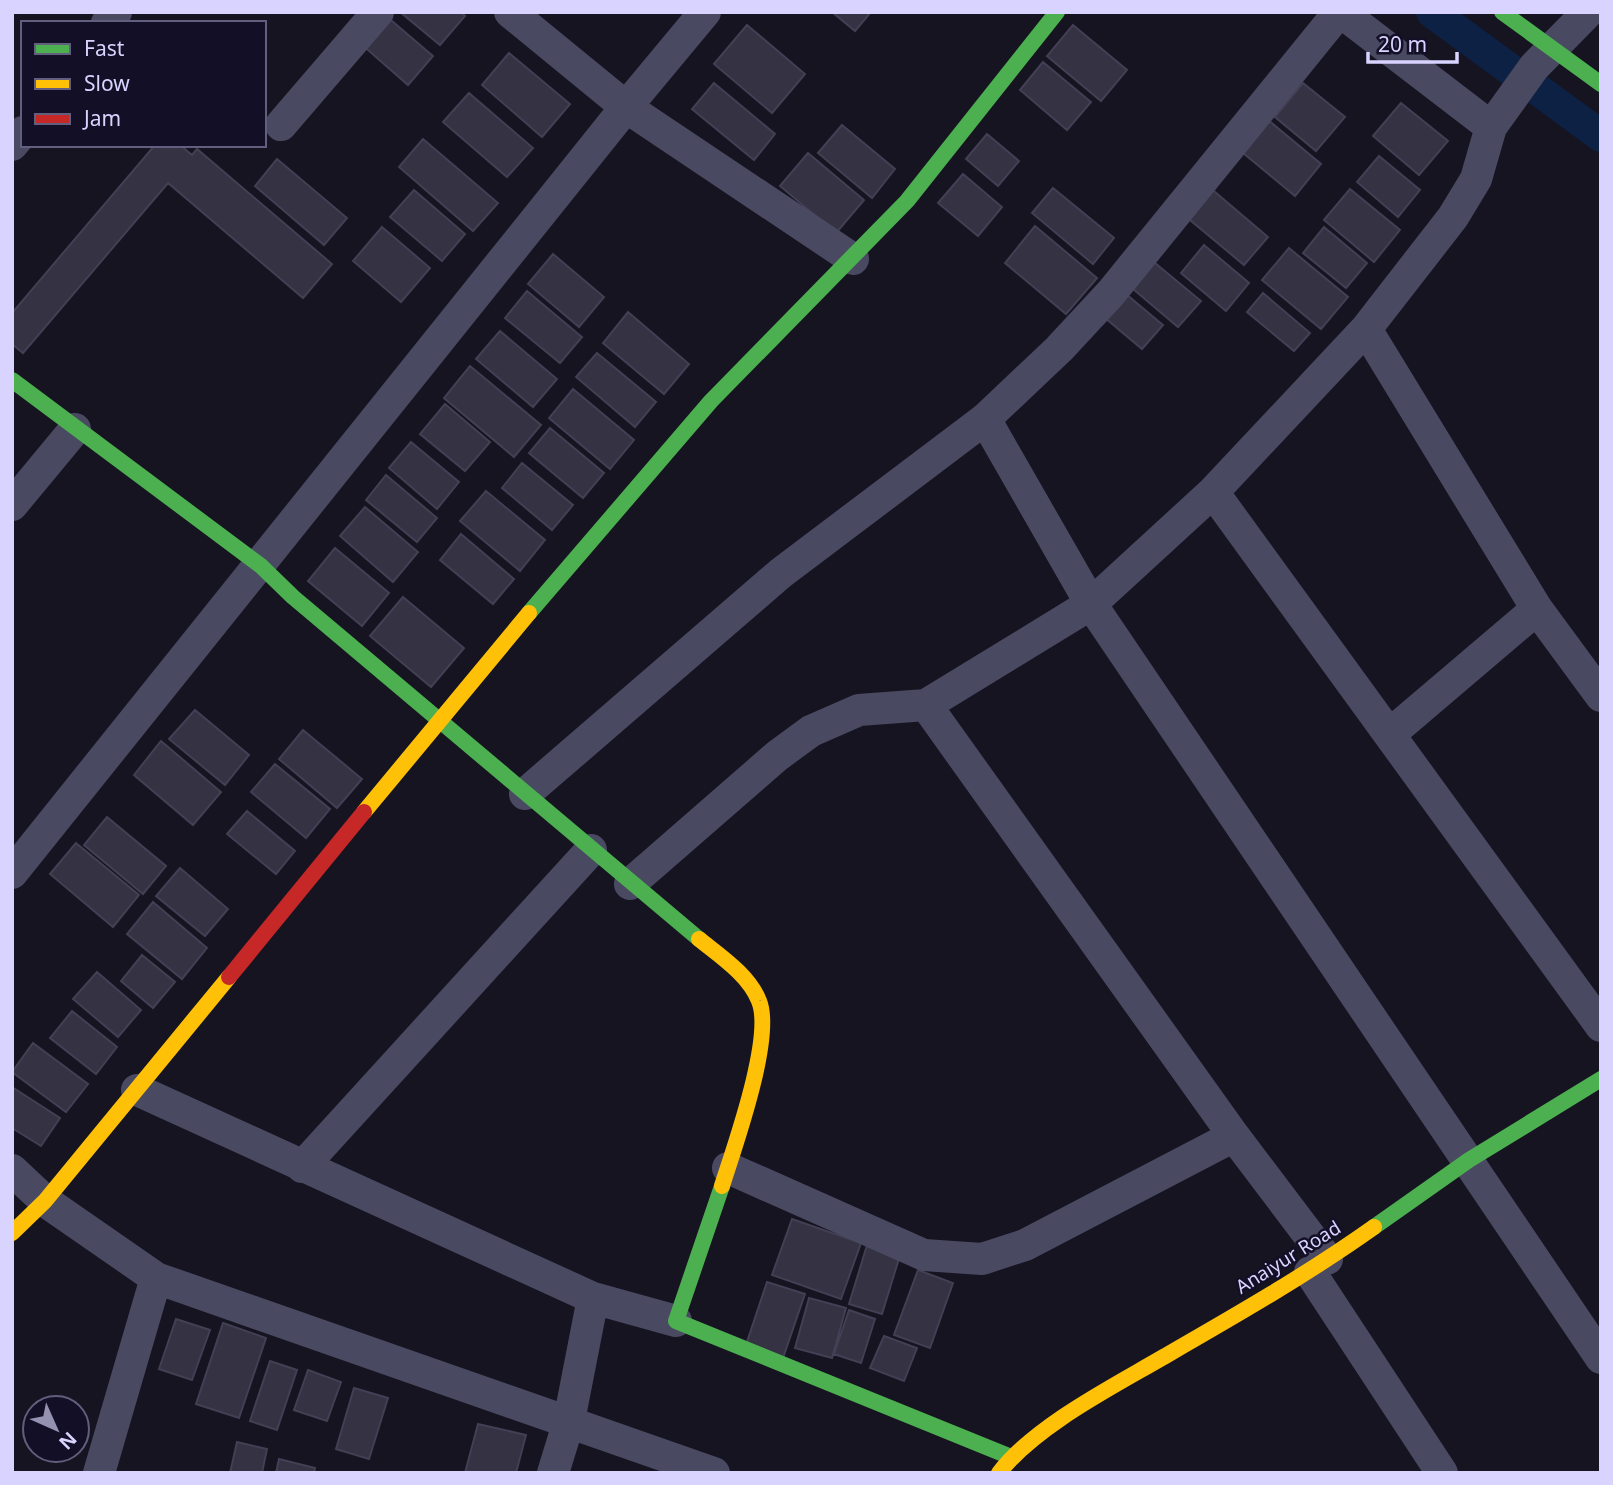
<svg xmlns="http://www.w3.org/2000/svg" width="1613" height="1485" viewBox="0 0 1613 1485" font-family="'Noto Sans',sans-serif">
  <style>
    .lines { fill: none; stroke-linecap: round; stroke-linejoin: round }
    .canal { stroke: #0d2144; stroke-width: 32 }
    .building { fill: #343243; stroke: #433f54; stroke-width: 2 }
    .street { stroke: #4a4962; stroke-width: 32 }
    .fast { stroke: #4caf50; stroke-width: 16 }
    .slow { stroke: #ffc107; stroke-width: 16 }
    .jam { stroke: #c62828; stroke-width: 16 }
    .labels { text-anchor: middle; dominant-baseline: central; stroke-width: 5; stroke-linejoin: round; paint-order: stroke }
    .street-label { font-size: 19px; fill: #d9d4ff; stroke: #130f26 }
  </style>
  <rect width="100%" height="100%" fill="#161421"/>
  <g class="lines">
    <path class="canal" d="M 1432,12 L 1601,136"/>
  </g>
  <path class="building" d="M 400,12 L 460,12 L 465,16 L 440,45 Z
    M 832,12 L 871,12 L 855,31 Z
    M 385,15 L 433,56 L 408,85 L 361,44 Z
    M 747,25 L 805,74 L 772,113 L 714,64 Z
    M 1073,25 L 1127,70 L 1101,101 L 1047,56 Z
    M 509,53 L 570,104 L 542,137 L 482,85 Z
    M 1043,62 L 1091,102 L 1067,130 L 1020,90 Z
    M 714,83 L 775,134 L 754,160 L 692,109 Z
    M 1303,83 L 1345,117 L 1316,151 L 1275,117 Z
    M 469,93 L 533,148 L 507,177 L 443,122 Z
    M 1401,103 L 1448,141 L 1419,175 L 1373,136 Z
    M 1268,120 L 1321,164 L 1295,196 L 1242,152 Z
    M 842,125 L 895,169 L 872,198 L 818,153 Z
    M 987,134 L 1019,161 L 998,186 L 966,159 Z
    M 423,139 L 498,203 L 473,231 L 399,167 Z
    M 155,145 L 180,145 L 192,155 L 197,149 L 332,264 L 303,298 L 168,183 L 23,353 L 12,344 L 12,313 Z
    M 808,153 L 864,200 L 836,233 L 780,186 Z
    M 1379,156 L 1420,190 L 1398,217 L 1357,182 Z
    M 277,159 L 347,218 L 324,245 L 255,186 Z
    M 963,174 L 1002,207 L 978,236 L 938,203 Z
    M 1208,186 L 1268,237 L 1244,265 L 1184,215 Z
    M 1053,188 L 1114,238 L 1093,264 L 1032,213 Z
    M 1350,189 L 1400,230 L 1374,262 L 1324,220 Z
    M 414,190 L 465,234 L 442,261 L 390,217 Z
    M 1035,226 L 1097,278 L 1066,314 L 1005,263 Z
    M 382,227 L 430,268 L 401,302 L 353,261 Z
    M 1324,227 L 1367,263 L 1346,288 L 1303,253 Z
    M 1204,245 L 1249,283 L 1226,311 L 1181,273 Z
    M 1289,248 L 1348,297 L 1321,329 L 1262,280 Z
    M 553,254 L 604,297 L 579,327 L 528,284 Z
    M 1149,258 L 1201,301 L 1178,327 L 1127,284 Z
    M 1120,289 L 1163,325 L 1142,349 L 1099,313 Z
    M 527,291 L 582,337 L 560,363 L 505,318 Z
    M 1263,293 L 1310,333 L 1294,351 L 1247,312 Z
    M 628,312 L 689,364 L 664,394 L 603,343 Z
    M 500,331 L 557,379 L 533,407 L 476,359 Z
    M 597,353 L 656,402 L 635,427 L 576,377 Z
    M 470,366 L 541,425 L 514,457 L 444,398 Z
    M 573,389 L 634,440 L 610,469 L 549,418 Z
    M 445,404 L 490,442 L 465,471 L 420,434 Z
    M 550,428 L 604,473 L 583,498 L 529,453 Z
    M 411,442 L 459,482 L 437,509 L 389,468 Z
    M 522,463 L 573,505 L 552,530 L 502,488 Z
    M 386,475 L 437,518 L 417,542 L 366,500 Z
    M 486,491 L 545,540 L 520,571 L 460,521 Z
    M 365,507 L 418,552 L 393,582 L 340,536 Z
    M 461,534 L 514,579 L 493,604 L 440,560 Z
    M 335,548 L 389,593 L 362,626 L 308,581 Z
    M 403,597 L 464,648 L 431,687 L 370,636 Z
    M 195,710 L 249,755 L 225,785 L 169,739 Z
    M 303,730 L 362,779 L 337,808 L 279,759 Z
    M 161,741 L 221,792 L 193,825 L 134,775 Z
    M 275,764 L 330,809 L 306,838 L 251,792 Z
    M 247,811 L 295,851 L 276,874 L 227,834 Z
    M 107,817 L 166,866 L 143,894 L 84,845 Z
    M 76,843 L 139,895 L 113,927 L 50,874 Z
    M 180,868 L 228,909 L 205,936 L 156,896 Z
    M 153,902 L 207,948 L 182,979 L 127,934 Z
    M 142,955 L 175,982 L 153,1008 L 121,981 Z
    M 97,972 L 141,1010 L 118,1037 L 73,999 Z
    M 72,1011 L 117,1047 L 96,1074 L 50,1038 Z
    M 33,1043 L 88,1084 L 66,1112 L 12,1072 Z
    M 12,1087 L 60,1118 L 41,1146 L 12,1128 Z
    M 792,1219 L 861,1243 L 841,1299 L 772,1275 Z
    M 868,1242 L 901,1252 L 882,1314 L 849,1304 Z
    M 918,1270 L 953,1283 L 930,1348 L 894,1335 Z
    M 767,1282 L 805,1294 L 783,1358 L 746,1345 Z
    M 809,1298 L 846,1308 L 832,1358 L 795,1348 Z
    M 849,1310 L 875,1319 L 861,1363 L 834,1354 Z
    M 176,1319 L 210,1330 L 192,1380 L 159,1369 Z
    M 223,1323 L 266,1338 L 239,1418 L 196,1404 Z
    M 884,1336 L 917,1348 L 904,1381 L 870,1368 Z
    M 270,1361 L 297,1370 L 277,1430 L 250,1421 Z
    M 308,1370 L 341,1382 L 327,1421 L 294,1410 Z
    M 354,1388 L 388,1398 L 369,1459 L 336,1449 Z
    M 478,1424 L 526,1435 L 516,1473 L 465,1473 Z
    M 237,1442 L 267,1449 L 262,1473 L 230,1473 Z
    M 279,1459 L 315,1468 L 314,1473 L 276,1473 Z"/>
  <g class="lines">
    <path class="street" d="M 510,12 L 626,107 L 853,259
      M 1341,12 L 1491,127
      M 107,23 L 116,12
      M 281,125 L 378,12
      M 12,145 L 23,132
      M 1366,329 L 1537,609 L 1601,696
      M 985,419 L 1091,604 L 1601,1358
      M 1213,492 L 1601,1026
      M 12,505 L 75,429
      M 926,705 L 1234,1136 L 1327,1259
      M 1390,734 L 1537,609
      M 525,794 L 781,573 L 985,419 L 1059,349 L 1111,293 L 1339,12
      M 12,873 L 626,107 L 705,12
      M 630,884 L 777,756 L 811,731 L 859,710 L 926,705 L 1091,604 L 1213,492 L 1366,329 L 1453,217 L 1476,179 L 1491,127 L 1534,67 L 1588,12
      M 137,1090 L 593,1298 L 676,1321
      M 302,1167 L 591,850
      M 728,1168 L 924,1255 L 982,1259 L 1025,1245 L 1234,1136
      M 12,1170 L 45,1201 L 156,1278 L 714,1473
      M 1310,1272 L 1442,1473
      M 99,1473 L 156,1278
      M 553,1473 L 569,1421 L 593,1298"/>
    <path class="fast" d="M 1502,12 L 1601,84
      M 12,380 L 261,566 L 293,597 L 699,939
      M 529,613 L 711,401 L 907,201 L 1057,12
      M 722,1186 L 676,1321 L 1011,1457
      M 1374,1227 L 1469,1160 L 1601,1079"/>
    <path class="slow" d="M 364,812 L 529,613
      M 699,939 C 720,956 749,975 759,1001 C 774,1037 734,1148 722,1186
      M 12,1233 L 45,1201 L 229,977
      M 999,1473 C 1034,1427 1110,1388 1160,1359 C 1233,1317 1305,1276 1374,1227"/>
    <path class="jam" d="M 229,977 L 364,812"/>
  </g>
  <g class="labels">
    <g class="street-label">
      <text transform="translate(1288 1257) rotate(-32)">Anaiyur Road</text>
    </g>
  </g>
  <rect width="1613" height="1485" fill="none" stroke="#d9d4ff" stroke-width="28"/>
  <rect x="21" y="21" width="245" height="126" fill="#130f26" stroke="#625e7d" stroke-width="2"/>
  <rect x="35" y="44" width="35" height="10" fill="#4caf50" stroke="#625e7d" stroke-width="2"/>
  <text x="84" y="56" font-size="21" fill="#d9d4ff">Fast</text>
  <rect x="35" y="79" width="35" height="10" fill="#ffc107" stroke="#625e7d" stroke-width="2"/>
  <text x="84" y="91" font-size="21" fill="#d9d4ff">Slow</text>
  <rect x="35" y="114" width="35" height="10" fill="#c62828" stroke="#625e7d" stroke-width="2"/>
  <text x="84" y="126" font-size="21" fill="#d9d4ff">Jam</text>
  <g transform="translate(56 1429) rotate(135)"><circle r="33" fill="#130f26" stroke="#625e7d" stroke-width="2"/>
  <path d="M0-5L12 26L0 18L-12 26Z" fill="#9591b1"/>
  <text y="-10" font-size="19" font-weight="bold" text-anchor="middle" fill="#d9d4ff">N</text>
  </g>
  <path d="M1368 52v10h89v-10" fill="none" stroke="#d9d4ff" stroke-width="3.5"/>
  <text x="1378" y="52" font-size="21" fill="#d9d4ff" stroke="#130f26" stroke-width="5" paint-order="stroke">20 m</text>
</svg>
